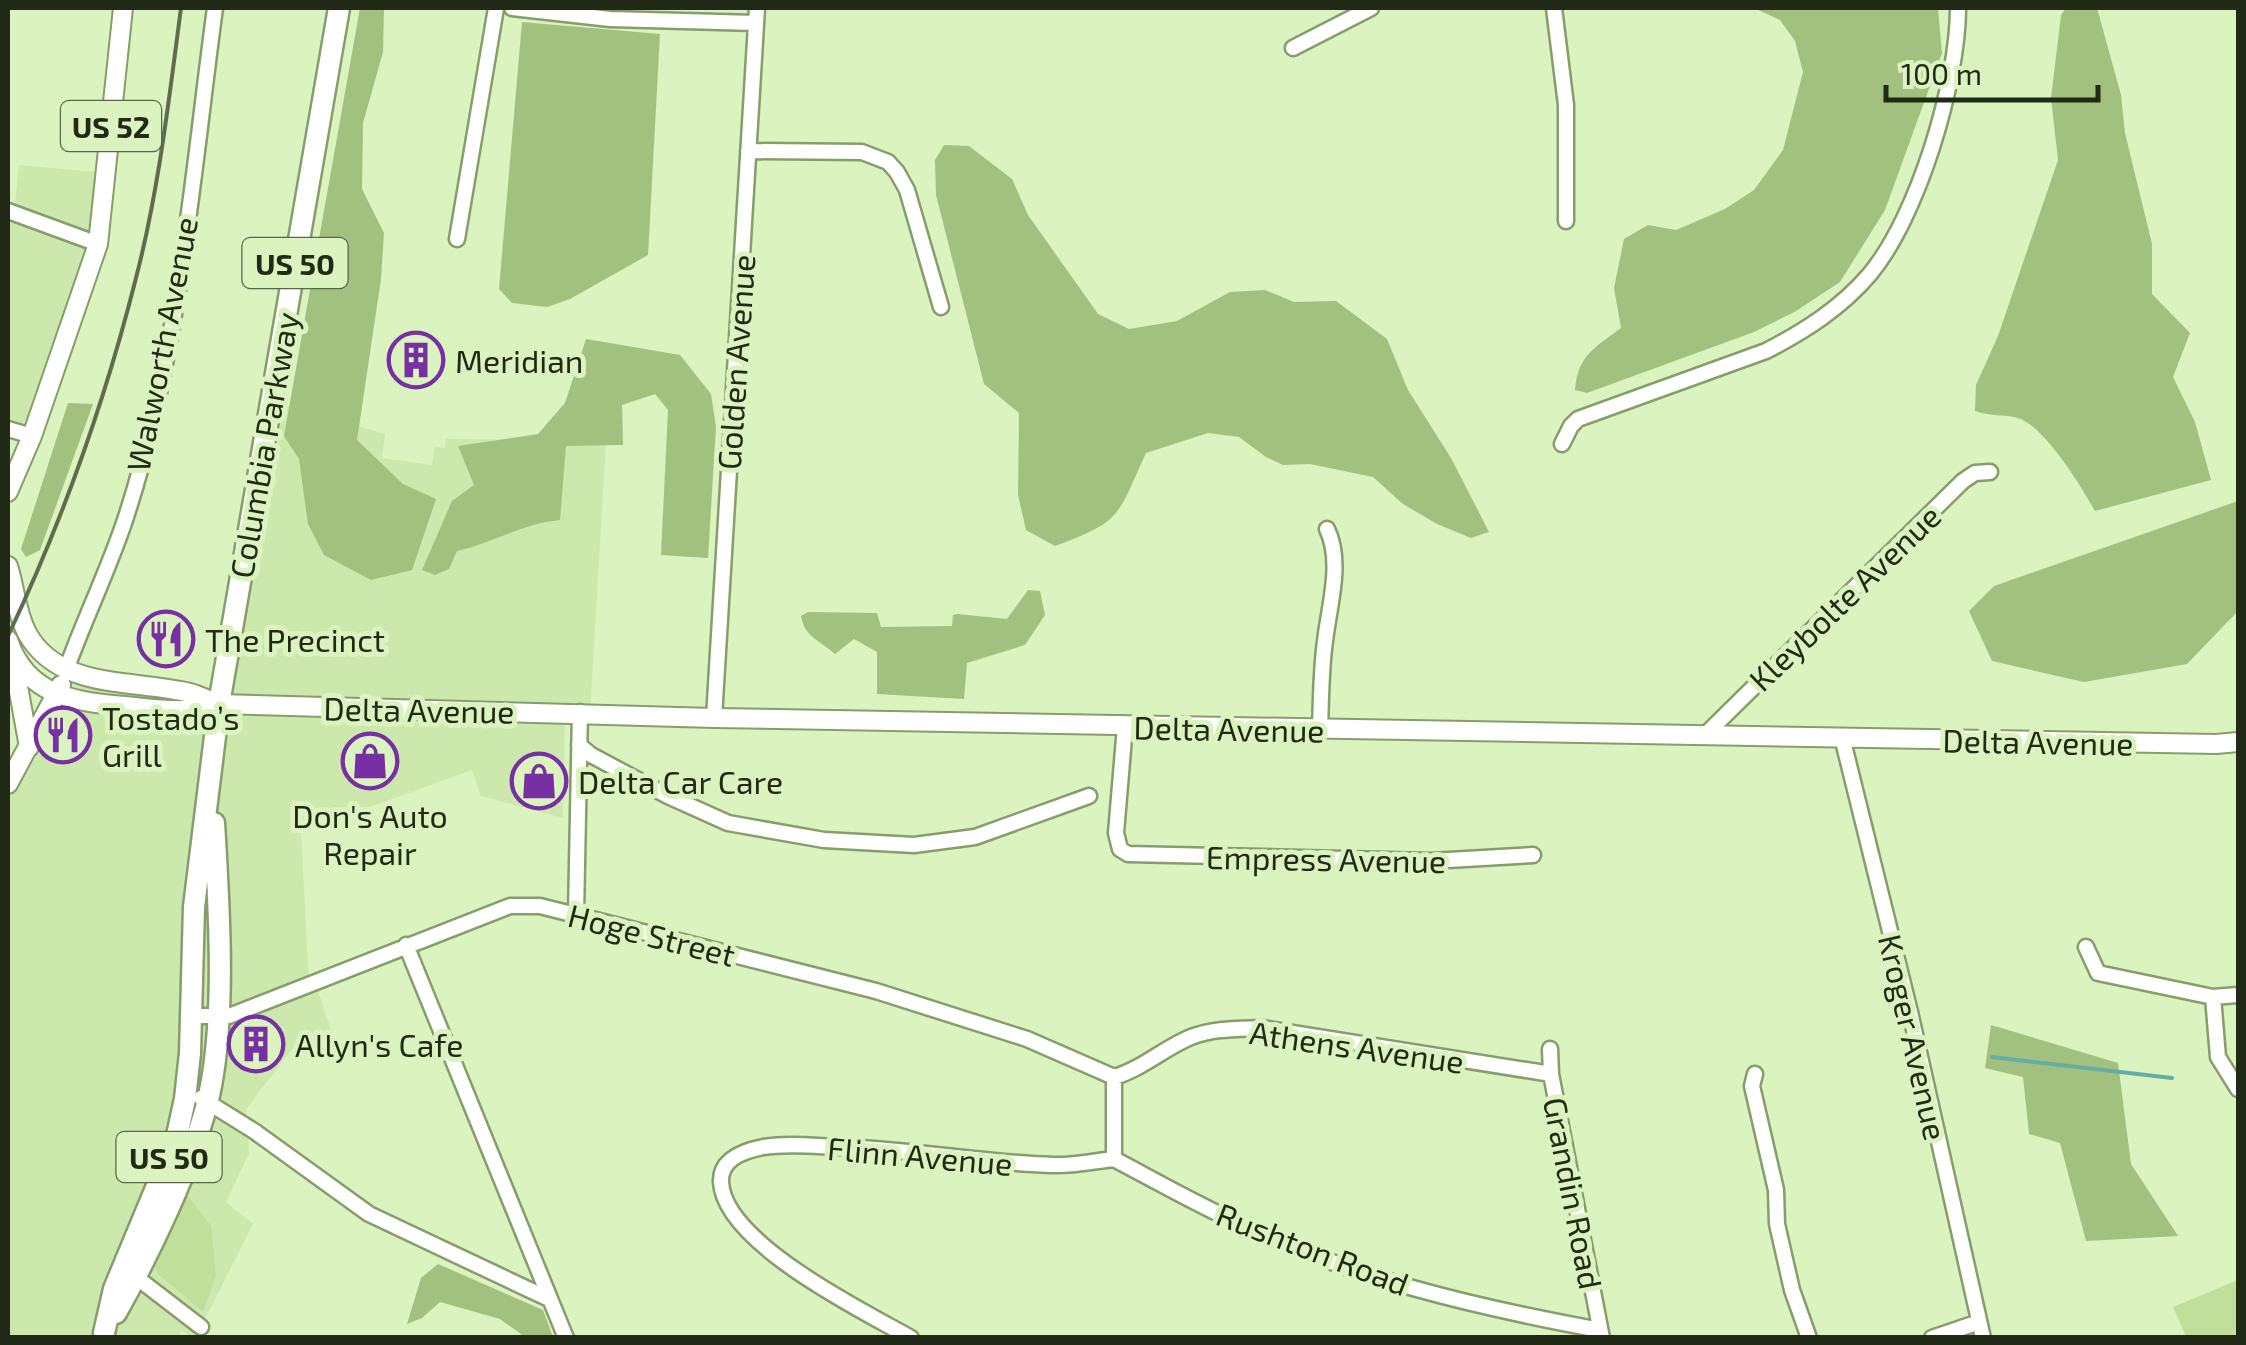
<svg xmlns="http://www.w3.org/2000/svg" width="2246" height="1345" viewBox="0 0 2246 1345" font-family="'Exo 2',sans-serif">
  <style>
    .built { fill: #cce8ad }
    .green { fill: #bfdf9a }
    .forest { fill: #a2c17e }
    .lines { fill: none; stroke-linecap: round; stroke-linejoin: round }
    .stream { stroke: #63aea2; stroke-width: 4 }
    .minor-casing { stroke: #869d6c; stroke-width: 19 }
    .major-casing { stroke: #869d6c; stroke-width: 22 }
    .highway-casing { stroke: #869d6c; stroke-width: 25 }
    .minor { stroke: #fff; stroke-width: 14 }
    .major { stroke: #fff; stroke-width: 18 }
    .highway { stroke: #fff; stroke-width: 20 }
    .rail { stroke: #5f6d4e; stroke-width: 4 }
    .labels { text-anchor: middle; dominant-baseline: central; stroke-width: 10; stroke-linejoin: round; paint-order: stroke }
    .shield { fill: #daf3bf; stroke: #586649; stroke-width: 2.5 }
    .shield-label { font-size: 30px; font-weight: bold; fill: #212a16 }
    .street-label { font-size: 32px; fill: #212a16; stroke: #daf3bf }
    .poi-label { font-size: 32px; fill: #212a16; stroke: #daf3bf; text-anchor: start }
  </style>
  <rect width="100%" height="100%" fill="#daf3bf"/>
  <path class="built" d="M 19,165 L 107,173 L 101,227 L 32,436 L 8,429 L 8,231 L 14,213 Z
    M 271,401 L 385,434 L 382,458 L 432,465 L 435,447 L 445,448 L 446,439 L 606,440 L 590,712 L 565,712 L 563,818 L 481,796 L 472,770 L 301,832 L 309,984 L 315,982 L 331,1030 L 293,1048 L 246,1109 L 249,1153 L 226,1202 L 253,1224 L 207,1315 L 191,1337 L 182,1331 L 176,1338 L 8,1338 L 8,779 L 60,683 L 219,704 Z"/>
  <path class="green" d="M 187,1195 L 211,1226 L 216,1276 L 203,1312 L 158,1274 L 154,1267 Z
    M 2238,1280 L 2238,1337 L 2186,1337 L 2173,1307 Z"/>
  <path class="forest" d="M 360,8 L 384,8 L 383,52 L 363,123 L 362,189 L 384,233 L 381,279 L 357,440 L 403,484 L 436,499 L 412,570 L 371,580 L 324,555 L 308,524 L 299,459 L 284,436 Z
    M 1754,8 L 1938,8 L 1942,53 L 1885,210 L 1840,282 L 1796,311 L 1754,332 L 1587,393 L 1575,390 C 1578,355 1594,348 1621,328 L 1614,288 L 1624,239 L 1648,225 L 1676,230 L 1725,209 L 1754,190 L 1783,150 L 1803,72 L 1795,41 L 1780,20 Z
    M 2066,8 L 2097,8 L 2121,95 L 2125,133 L 2152,244 L 2152,294 L 2190,333 L 2173,377 L 2195,422 L 2211,480 L 2095,511 C 2081,486 2047,431 2021,419 C 2009,414 1990,417 1975,411 L 1976,385 L 1998,336 L 2058,160 L 2051,98 L 2061,15 Z
    M 522,22 L 660,34 L 648,255 L 570,299 L 547,307 L 512,303 L 499,289 Z
    M 944,145 L 969,146 L 1012,179 L 1028,215 L 1098,314 L 1129,329 L 1177,321 L 1230,292 L 1265,290 L 1294,302 L 1336,301 L 1387,339 L 1408,390 L 1451,458 L 1489,532 L 1471,538 L 1437,524 L 1403,504 L 1373,477 L 1310,464 L 1283,465 L 1266,457 L 1239,437 L 1208,433 L 1146,453 C 1117,516 1123,521 1055,546 L 1026,530 L 1018,495 L 1019,413 L 984,384 L 936,195 L 935,160 Z
    M 586,339 L 680,355 L 711,394 L 716,427 L 708,558 L 661,555 L 668,410 L 655,394 L 622,405 L 623,445 L 566,446 L 560,520 C 521,524 495,542 457,551 L 449,569 L 435,575 L 422,570 L 452,501 L 474,485 L 458,446 L 538,434 L 565,403 Z
    M 68,403 L 93,404 L 40,550 L 26,557 L 21,549 Z
    M 2238,501 L 2238,611 L 2187,664 L 2084,682 L 1992,661 L 1969,611 L 1994,586 Z
    M 1028,590 L 1040,591 L 1045,615 L 1025,645 L 967,663 L 964,699 L 877,694 L 877,652 L 854,639 L 835,654 C 820,640 805,638 801,616 L 808,612 L 877,613 L 881,627 L 952,626 L 953,615 L 957,614 L 1007,619 Z
    M 1991,1025 L 2118,1063 L 2131,1164 L 2178,1236 L 2086,1241 L 2060,1143 L 2029,1134 L 2023,1077 L 1985,1068 Z
    M 438,1264 L 543,1310 L 553,1337 L 525,1337 L 500,1319 L 440,1302 L 422,1318 L 407,1324 L 421,1278 Z"/>
  <g class="lines">
    <path class="stream" d="M 1992,1057 L 2172,1078"/>
    <g class="minor-casing">
      <path id="minor" d="M 512,8 L 610,19 L 756,23
        M 1554,8 L 1566,105 L 1566,221
        M 1293,48 L 1371,8
        M 748,151 L 862,152 L 888,162 L 897,172 L 907,190 L 941,307
        M 8,211 L 98,244
        M 457,239 L 496,8
        M 8,429 L 32,436
        M 1562,444 L 1571,426 L 1578,419 L 1766,351 C 1805,331 1841,308 1870,274 C 1918,216 1958,83 1958,8
        M 66,670 C 84,620 108,571 125,520 C 179,356 192,178 215,8
        M 714,718 L 757,8
        M 1125,726 L 1116,833 L 1120,849 L 1128,854 L 1431,861 L 1533,855
        M 1320,729 C 1321,700 1321,670 1325,641 C 1329,606 1343,562 1327,529
        M 1705,735 L 1963,481 L 1975,473 L 1990,472
        M 1842,737 L 1910,1012 L 1983,1338
        M 579,745 L 591,755 L 668,796 L 728,823 L 824,840 L 914,845 L 975,837 L 1089,796
        M 576,915 L 580,712
        M 406,945 L 566,1338
        M 2086,947 L 2098,973 L 2213,997 L 2238,995
        M 2213,997 L 2218,1057 L 2238,1089
        M 191,1016 L 229,1016 L 510,906 L 540,906 L 876,991 L 1027,1039 L 1114,1077
        M 1550,1049 L 1551,1074 L 1602,1338
        M 1755,1074 L 1752,1086 L 1776,1190 L 1777,1224 L 1792,1290 L 1809,1338
        M 1114,1077 L 1114,1159 C 1154,1180 1194,1203 1236,1222 C 1351,1278 1475,1307 1600,1330
        M 1114,1077 C 1142,1069 1164,1048 1191,1037 C 1214,1028 1238,1029 1262,1028 L 1551,1074
        M 201,1098 L 254,1131 L 369,1214 L 549,1299
        M 136,1277 L 201,1327
        M 911,1338 C 863,1311 724,1243 721,1182 C 720,1159 743,1151 763,1147 C 788,1143 814,1146 839,1147 C 911,1149 981,1163 1053,1165 C 1073,1166 1094,1161 1114,1159
        M 1932,1338 L 1979,1322"/>
    </g>
    <g class="major-casing">
      <path id="major" d="M 8,492 L 32,436 L 98,244 L 123,8
        M 8,566 C 15,588 16,612 27,633 C 59,691 135,679 190,693 C 199,695 209,701 219,704
        M 8,640 C 28,700 81,702 135,707 C 165,710 190,713 219,704 L 714,718 L 2216,744 L 2238,742
        M 17,663 L 17,681 L 29,747
        M 8,784 L 61,685"/>
    </g>
    <g class="highway-casing">
      <path id="highway" d="M 116,1313 C 150,1252 189,1171 207,1104 C 227,1025 219,905 214,823
        M 104,1333 L 114,1289 L 176,1140 L 185,1099 L 190,1053 L 194,907 L 219,704 L 339,8"/>
    </g>
    <use href="#minor" class="minor"/>
    <use href="#major" class="major"/>
    <use href="#highway" class="highway"/>
    <path class="rail" d="M 8,636 C 62,522 105,401 136,278 C 159,189 169,98 181,8"/>
  </g>
  <defs>
    <g id="building-ring" transform="scale(2.875)"><circle r="9.5" fill="#daf3bf" stroke="#7630a3" stroke-width="1.5"/><path d="M-4-6H4V6H1V3H-1V6H-4ZM-2.5-4.3h1.7v1.8h-1.7ZM.8-4.3h1.7v1.8H.8ZM-2.5-1h1.7V.8h-1.7ZM.8-1h1.7V.8H.8Z" fill="#7630a3"/></g>
    <g id="restaurant-ring" transform="scale(2.875)"><circle r="9.5" fill="#daf3bf" stroke="#7630a3" stroke-width="1.5"/><path d="M-5-6h1v4h1v-4h1v4h1v-4h1v5L-1.5 .5V6h-2V.5L-5-1ZM5-6V6H3V1.5H1.5Q1.5-4 5-6Z" fill="#7630a3"/></g>
    <g id="shop-ring" transform="scale(2.875)"><circle r="9.5" fill="#daf3bf" stroke="#7630a3" stroke-width="1.5"/><path d="M-5-2.5h2.3a2.7 3.5 0 0 1 5.4 0H5L5.5 6h-11ZM-1.5-2.5h3a1.5 2.3 0 0 0-3 0Z" fill="#7630a3"/></g>
  </defs>
  <g fill-rule="evenodd">
    <use href="#building-ring" x="416" y="360"/>
    <use href="#restaurant-ring" x="166" y="639"/>
    <use href="#restaurant-ring" x="63" y="735"/>
    <use href="#shop-ring" x="370" y="761"/>
    <use href="#shop-ring" x="539" y="781"/>
    <use href="#building-ring" x="256" y="1044"/>
  </g>
  <g class="labels">
    <g class="shield">
      <rect x="61" y="101" width="100" height="50" rx="8"/>
      <rect x="242.5" y="238" width="105" height="50" rx="8"/>
      <rect x="116.5" y="1132" width="105" height="50" rx="8"/>
    </g>
    <g class="shield-label">
      <text x="111" y="126">US 52</text>
      <text x="295" y="263">US 50</text>
      <text x="169" y="1157">US 50</text>
    </g>
    <g class="street-label">
      <text transform="translate(161 344) rotate(-79)">Walworth Avenue</text>
      <text transform="translate(735 362) rotate(-86)">Golden Avenue</text>
      <text transform="translate(263 445) rotate(-80)">Columbia Parkway</text>
      <text transform="translate(1844 597) rotate(-44)">Kleybolte Avenue</text>
      <text transform="translate(419 709) rotate(1)">Delta Avenue</text>
      <text transform="translate(1229 728) rotate(1)">Delta Avenue</text>
      <text transform="translate(2038 741) rotate(1)">Delta Avenue</text>
      <text transform="translate(1326 858) rotate(1)">Empress Avenue</text>
      <text transform="translate(652 934) rotate(14)">Hoge Street</text>
      <text transform="translate(1914 1037) rotate(77)">Kroger Avenue</text>
      <text transform="translate(1357 1046) rotate(8)">Athens Avenue</text>
      <text transform="translate(920 1155) rotate(5)">Flinn Avenue</text>
      <text transform="translate(1574 1193) rotate(79)">Grandin Road</text>
      <text transform="translate(1313 1248) rotate(21)">Rushton Road</text>
    </g>
    <g class="poi-label">
      <text x="455" y="360">Meridian</text>
      <text x="205" y="639">The Precinct</text>
      <text x="102" y="717">Tostado’s<tspan x="102" dy="37">Grill</tspan></text>
      <text x="578" y="781">Delta Car Care</text>
      <text x="370" y="815" text-anchor="middle">Don's Auto<tspan x="370" dy="37">Repair</tspan></text>
      <text x="295" y="1044">Allyn's Cafe</text>
    </g>
  </g>
  <rect width="2246" height="1345" fill="none" stroke="#212a16" stroke-width="20"/>
  <path d="M1886 85v15h212v-15" fill="none" stroke="#212a16" stroke-width="5"/>
  <text x="1901" y="85" font-size="30" fill="#212a16" stroke="#daf3bf" stroke-width="8" paint-order="stroke">100 m</text>
</svg>
